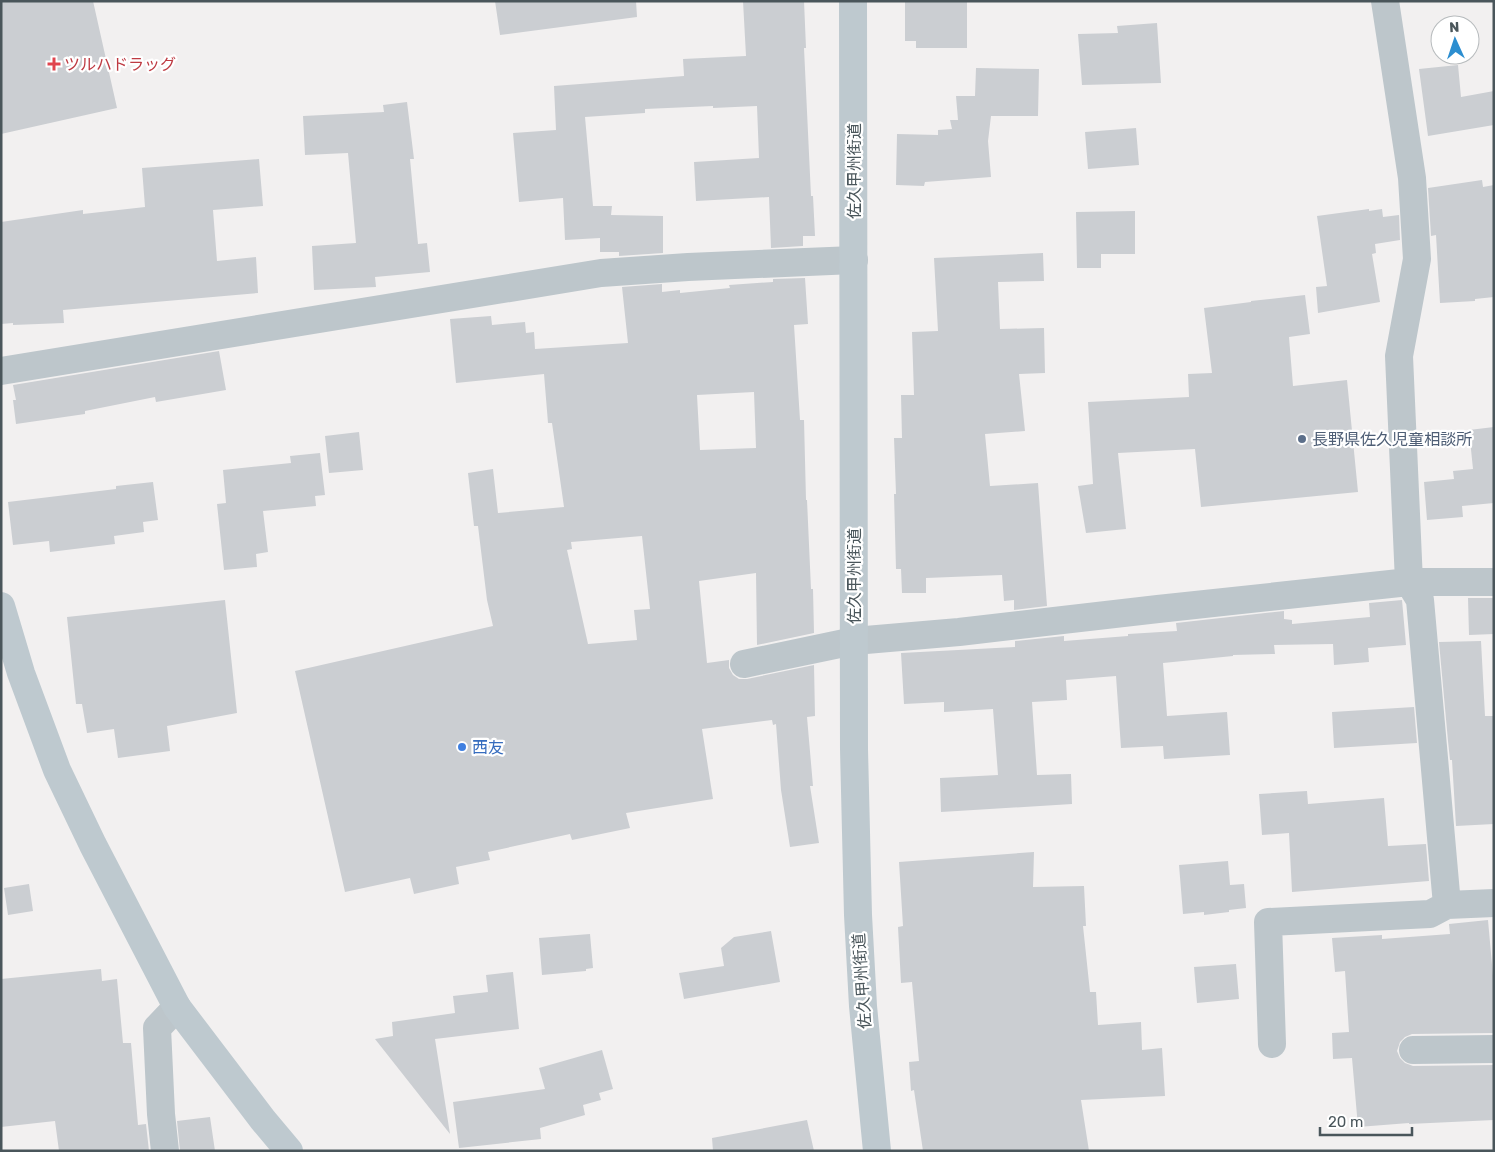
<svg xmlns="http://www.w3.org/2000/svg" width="1495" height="1152" viewBox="0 0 1495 1152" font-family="Rubik,'Noto Sans JP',sans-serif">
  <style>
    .building { fill: #cbced2; fill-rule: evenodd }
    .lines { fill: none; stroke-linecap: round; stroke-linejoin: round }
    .street { stroke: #bdc6cb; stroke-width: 28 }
    .secondary { stroke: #bec9cf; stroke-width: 28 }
    .health-dot { fill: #e0444e; stroke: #fff; stroke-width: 2 }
    .service-dot { fill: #5c6f8a; stroke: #fff; stroke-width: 2 }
    .shop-dot { fill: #3f7fe0; stroke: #fff; stroke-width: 2 }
    .labels { text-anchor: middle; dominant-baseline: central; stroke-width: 4.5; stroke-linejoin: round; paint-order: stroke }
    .health-label { font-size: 16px; fill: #be3a42; stroke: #fff; text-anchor: start }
    .street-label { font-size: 16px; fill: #4a565b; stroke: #fff }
    .service-label { font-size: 16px; fill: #4e5e75; stroke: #fff; text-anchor: start }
    .shop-label { font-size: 16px; fill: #366cbe; stroke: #fff; text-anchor: start }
  </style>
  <rect width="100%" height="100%" fill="#f2f0f0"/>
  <path class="building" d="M 1,1 L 93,1 L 117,108 L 1,134 Z
    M 495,1 L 636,1 L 637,17 L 500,35 Z
    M 743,1 L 804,1 L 806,48 L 804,48 L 811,196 L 813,196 L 815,236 L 803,236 L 803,246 L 771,248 L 769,197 L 696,201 L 694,162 L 759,158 L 757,106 L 713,108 L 713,106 L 645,109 L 645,113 L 585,117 L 593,206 L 612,206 L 611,215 L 663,216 L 663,253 L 619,256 L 619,252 L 600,252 L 600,238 L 565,240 L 563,198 L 519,202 L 513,133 L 556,130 L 554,86 L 684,76 L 683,59 L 746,56 Z
    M 905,1 L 967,1 L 967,48 L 916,48 L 916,41 L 905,41 Z
    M 1157,23 L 1161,83 L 1082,85 L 1078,34 L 1118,33 L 1117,26 Z
    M 1458,65 L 1461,97 L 1494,91 L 1494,125 L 1428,136 L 1419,69 Z
    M 976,68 L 1039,69 L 1038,116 L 991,116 L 988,141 L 991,177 L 925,182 L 924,186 L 896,185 L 897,134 L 938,135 L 938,130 L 952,129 L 950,120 L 958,120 L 956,96 L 975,96 Z
    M 407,102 L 414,159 L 410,159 L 418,244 L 427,243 L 430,272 L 375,277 L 376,287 L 314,290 L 312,246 L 356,243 L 348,153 L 305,155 L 303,116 L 384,112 L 383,105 Z
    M 1136,128 L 1139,165 L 1088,169 L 1085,132 Z
    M 259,159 L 263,206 L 213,210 L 217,261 L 256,257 L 258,293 L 63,310 L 64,323 L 13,325 L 13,323 L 1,324 L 1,222 L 83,210 L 83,214 L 145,207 L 142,168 Z
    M 1482,180 L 1483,187 L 1494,185 L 1494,297 L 1475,299 L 1475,301 L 1440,303 L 1436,235 L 1431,236 L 1428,188 Z
    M 1369,209 L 1369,211 L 1382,209 L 1383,217 L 1399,215 L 1400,240 L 1375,244 L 1376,253 L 1372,254 L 1380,302 L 1318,313 L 1316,287 L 1327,286 L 1317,216 Z
    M 1135,211 L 1135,254 L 1101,254 L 1101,268 L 1077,268 L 1076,212 Z
    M 1043,253 L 1044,281 L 998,282 L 1000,329 L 1044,328 L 1045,373 L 1019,374 L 1025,431 L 985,434 L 990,486 L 1038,483 L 1047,606 L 1014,610 L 1014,600 L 1004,601 L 1002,575 L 926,578 L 926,593 L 902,593 L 901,569 L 896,569 L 894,494 L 896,494 L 894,438 L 902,438 L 901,395 L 914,395 L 912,332 L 938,331 L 934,258 Z
    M 805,278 L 808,324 L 794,325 L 800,420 L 804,420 L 806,500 L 807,500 L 811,589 L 813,589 L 814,633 L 757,645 L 756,573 L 699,581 L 707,663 L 729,660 L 729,668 L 733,675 L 739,679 L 747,679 L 814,665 L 815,716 L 807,717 L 813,786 L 810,786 L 819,843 L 790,847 L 781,790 L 776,724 L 773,725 L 772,720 L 702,729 L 713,799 L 626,813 L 630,828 L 572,840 L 570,834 L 488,852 L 490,860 L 456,867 L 459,884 L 414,894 L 410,878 L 345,892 L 295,671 L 493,626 L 487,600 L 478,526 L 474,526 L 468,473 L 493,469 L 498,513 L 564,507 L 552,423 L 548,423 L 544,374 L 456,383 L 450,319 L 491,316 L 492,325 L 525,322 L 526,333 L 534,332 L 535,349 L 628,343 L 622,287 L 662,284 L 662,292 L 680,290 L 680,293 L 730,288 L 729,285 L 773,282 L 773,279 ZM 754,392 L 756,448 L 700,450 L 697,395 ZM 642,536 L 650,609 L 634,610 L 637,640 L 588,644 L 567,550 L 572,549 L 571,542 Z
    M 1305,295 L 1310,334 L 1289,337 L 1293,386 L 1347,380 L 1358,492 L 1201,507 L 1195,449 L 1118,453 L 1126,529 L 1086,533 L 1078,486 L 1093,484 L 1088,402 L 1189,397 L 1188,374 L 1212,373 L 1204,308 L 1251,302 L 1251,301 Z
    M 219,351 L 226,390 L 156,402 L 155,397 L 85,411 L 85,414 L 16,424 L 13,400 L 16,400 L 13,385 Z
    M 1494,427 L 1494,503 L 1462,506 L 1463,517 L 1427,520 L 1424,482 L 1454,479 L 1453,471 L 1473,469 L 1469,430 Z
    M 359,432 L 363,470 L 329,473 L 325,436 Z
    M 320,453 L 325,495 L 315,496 L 316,506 L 263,511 L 268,552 L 256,554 L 257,567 L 224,570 L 217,504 L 226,503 L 223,470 L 291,463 L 290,456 Z
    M 153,482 L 158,520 L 143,522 L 144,532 L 114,536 L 115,544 L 50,552 L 49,541 L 13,545 L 8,502 L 116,489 L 116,486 Z
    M 1468,598 L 1494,598 L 1494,634 L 1469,635 Z
    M 225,600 L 237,713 L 167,726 L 170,751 L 118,758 L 114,729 L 87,733 L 82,704 L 76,704 L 67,617 Z
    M 1402,600 L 1406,645 L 1368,648 L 1369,662 L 1334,665 L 1333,644 L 1274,645 L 1275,654 L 1233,655 L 1233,656 L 1163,663 L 1167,716 L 1227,712 L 1230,755 L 1164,759 L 1163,746 L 1121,748 L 1116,676 L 1066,680 L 1067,700 L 1032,702 L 1037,775 L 1071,774 L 1072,804 L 941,812 L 940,778 L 998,775 L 993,709 L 944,712 L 944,702 L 904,704 L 901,653 L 1015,647 L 1015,641 L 1064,636 L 1064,641 L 1128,636 L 1128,634 L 1177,631 L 1176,623 L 1284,611 L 1284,619 L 1292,620 L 1292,624 L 1370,617 L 1369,603 Z
    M 1481,641 L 1485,716 L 1494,716 L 1494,824 L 1456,826 L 1452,760 L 1450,760 L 1448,741 L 1439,642 Z
    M 1414,707 L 1417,743 L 1334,748 L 1332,712 Z
    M 1307,791 L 1308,804 L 1384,798 L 1388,846 L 1426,844 L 1429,881 L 1292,892 L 1289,833 L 1262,835 L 1259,794 Z
    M 1034,852 L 1033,887 L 1084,886 L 1086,926 L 1083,926 L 1090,992 L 1096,992 L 1098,1025 L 1141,1022 L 1142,1050 L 1162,1048 L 1165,1096 L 1081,1100 L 1089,1151 L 923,1151 L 914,1090 L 911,1091 L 909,1062 L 919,1061 L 912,982 L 901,983 L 898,927 L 903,926 L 899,862 Z
    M 1228,861 L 1230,885 L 1244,884 L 1246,908 L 1229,910 L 1229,912 L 1204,915 L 1204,912 L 1183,914 L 1179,865 Z
    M 29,884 L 33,911 L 8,915 L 4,888 Z
    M 1488,920 L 1494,987 L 1494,1033 L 1412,1034 L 1405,1037 L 1400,1042 L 1397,1051 L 1400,1058 L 1405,1063 L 1413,1066 L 1494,1065 L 1494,1120 L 1409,1124 L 1409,1123 L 1358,1127 L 1352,1058 L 1333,1059 L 1332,1033 L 1349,1032 L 1345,971 L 1335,972 L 1332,938 L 1382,935 L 1382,939 L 1450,934 L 1449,924 Z
    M 771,931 L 780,982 L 684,999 L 679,973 L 724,966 L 721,948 L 734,937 Z
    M 590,934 L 593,968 L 586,969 L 586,971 L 542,975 L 539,938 Z
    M 1236,964 L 1239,999 L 1197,1003 L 1194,967 Z
    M 101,969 L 102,981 L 117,979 L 123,1043 L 131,1043 L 138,1125 L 146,1124 L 149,1151 L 59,1151 L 55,1121 L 1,1127 L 1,979 Z
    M 513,972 L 519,1029 L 435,1039 L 450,1134 L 375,1039 L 393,1036 L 392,1022 L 455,1013 L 453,996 L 488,992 L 486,975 Z
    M 602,1050 L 613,1089 L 599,1093 L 601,1100 L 583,1105 L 585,1115 L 540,1128 L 541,1139 L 459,1148 L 453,1102 L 545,1089 L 539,1068 Z
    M 210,1117 L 215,1151 L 180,1151 L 177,1121 Z
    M 807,1120 L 814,1151 L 713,1151 L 712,1138 Z"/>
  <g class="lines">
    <path class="street" d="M 1385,1 L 1412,178 L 1417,259 L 1399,356 L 1409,582 L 1420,600 L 1447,905 L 1494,903
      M 1,371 L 601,273 L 688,267 L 854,260
      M 744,664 L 854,641 L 959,632 L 1158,609 L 1409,582 L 1494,582
      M 1272,1044 L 1268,922 L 1430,914 L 1447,905
      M 1413,1050 L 1494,1049
      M 165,1151 L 161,1114 L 157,1028 L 177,1007"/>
    <path class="secondary" d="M 853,1 L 854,749 L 858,915 L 863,1006 L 877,1151
      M 1,606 L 21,673 L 57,770 L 93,845 L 177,1007 L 263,1120 L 289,1151"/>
  </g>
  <path class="health-dot" d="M51.5 56.5h5v5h5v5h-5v5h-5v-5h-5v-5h5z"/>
  <circle class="service-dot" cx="1302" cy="439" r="5"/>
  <circle class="shop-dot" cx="462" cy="747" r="5"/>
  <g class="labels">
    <g class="health-label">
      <text x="64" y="64">ツルハドラッグ</text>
    </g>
    <g class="street-label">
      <text transform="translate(854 171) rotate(-90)">佐久甲州街道</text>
      <text transform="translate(854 576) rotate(-90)">佐久甲州街道</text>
      <text transform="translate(862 981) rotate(-94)">佐久甲州街道</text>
    </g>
    <g class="service-label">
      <text x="1312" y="439">長野県佐久児童相談所</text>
    </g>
    <g class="shop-label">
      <text x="472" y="747">西友</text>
    </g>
  </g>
  <rect width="1495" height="1152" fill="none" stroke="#4a565b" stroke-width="5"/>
  <g transform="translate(1455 40) rotate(357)"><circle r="24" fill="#ffffff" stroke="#b7bbbd"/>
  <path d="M0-4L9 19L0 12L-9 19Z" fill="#2c8ed0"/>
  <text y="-8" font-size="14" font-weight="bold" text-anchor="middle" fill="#4a565b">N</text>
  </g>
  <path d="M1320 1127v8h92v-8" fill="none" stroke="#4a565b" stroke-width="2.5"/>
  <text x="1328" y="1127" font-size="15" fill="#4a565b" stroke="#ffffff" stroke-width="4" paint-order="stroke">20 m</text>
</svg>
